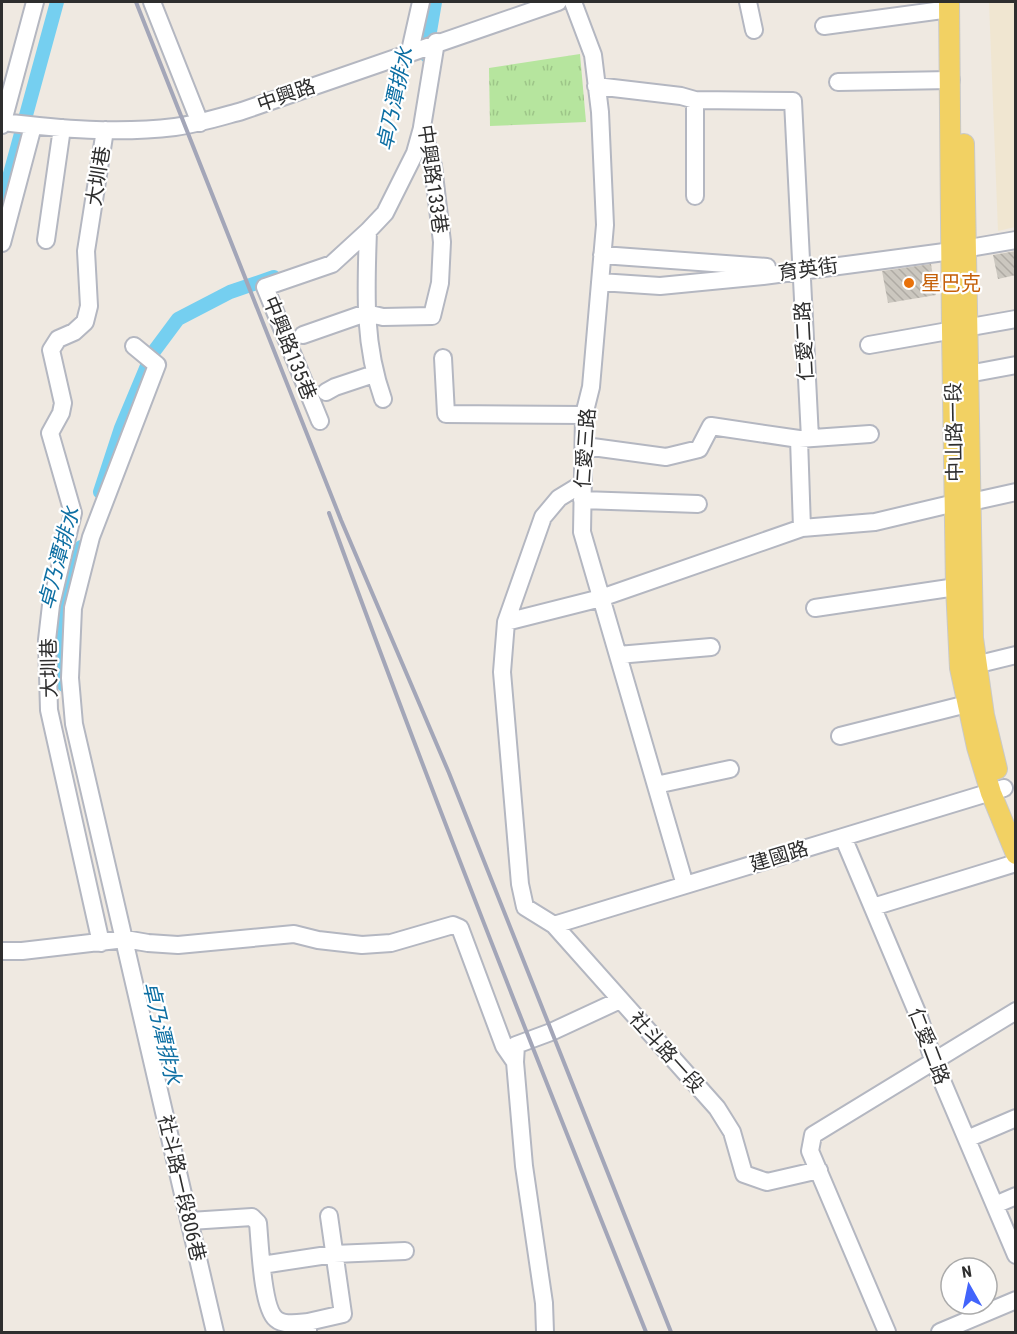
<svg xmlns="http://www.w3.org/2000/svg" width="1017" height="1334" viewBox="0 0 1017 1334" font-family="'Roboto Condensed','Noto Sans TC',sans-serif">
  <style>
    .education { fill: #f0e6d1 }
    .grass { fill: url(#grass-tufts) }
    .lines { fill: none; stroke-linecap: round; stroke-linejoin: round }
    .canal { stroke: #75cff0; stroke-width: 14 }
    .building { fill: url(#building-back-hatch) }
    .minor-casing { stroke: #b4b7c1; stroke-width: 20 }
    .major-casing { stroke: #c9c9c9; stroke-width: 22 }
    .minor { stroke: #fff; stroke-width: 16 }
    .major { stroke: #f2d163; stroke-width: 20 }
    .rail { stroke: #a3a6b8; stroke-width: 4 }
    .food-dot { fill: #e8710a; stroke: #fff; stroke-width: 2 }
    .labels { text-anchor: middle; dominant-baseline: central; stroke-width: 4.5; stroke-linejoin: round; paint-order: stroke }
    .street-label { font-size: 20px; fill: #2e2e2e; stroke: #fff }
    .food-label { font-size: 20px; fill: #c56008; stroke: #fff; text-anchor: start }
    .water-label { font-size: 21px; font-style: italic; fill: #0d6fa3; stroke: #fff }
  </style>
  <defs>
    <pattern id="grass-tufts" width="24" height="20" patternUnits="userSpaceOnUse" patternTransform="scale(1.5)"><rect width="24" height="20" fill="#b6e59e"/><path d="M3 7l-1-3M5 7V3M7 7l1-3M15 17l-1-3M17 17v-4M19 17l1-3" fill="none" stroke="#9dc588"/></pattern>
    <pattern id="building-back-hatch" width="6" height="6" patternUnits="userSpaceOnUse" patternTransform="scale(1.5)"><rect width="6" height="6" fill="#cbc7bf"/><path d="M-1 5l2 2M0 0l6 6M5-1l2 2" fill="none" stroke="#afaba4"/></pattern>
  </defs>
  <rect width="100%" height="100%" fill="#efe9e1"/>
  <path class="education" d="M 989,2 L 1016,2 L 1015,227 L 998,231 Z"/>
  <path class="grass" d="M 580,54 L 586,122 L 490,126 L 489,68 Z"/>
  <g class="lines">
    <path class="canal" d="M 426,55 L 435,2
      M 2,203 L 57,2
      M 100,492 L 121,428 L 152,354 L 178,319 L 230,292 L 274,277
      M 64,685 C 56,639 66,590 81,547"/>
  </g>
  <path class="building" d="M 1016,251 L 1016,275 L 998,279 L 993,255 Z
    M 931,264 L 936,295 L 888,303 L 882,271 Z"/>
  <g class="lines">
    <g class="minor-casing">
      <path id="minor" d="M 152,2 L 200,123
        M 573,2 L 593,55 L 600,112 L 605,225 L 591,387 L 584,415 L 582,532 L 685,885
        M 748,2 L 754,30
        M 824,26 L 950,9
        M 410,51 L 421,2
        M 838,82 L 951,80
        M 596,86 L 681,96 L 695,100 L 793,101 L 810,438
        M 695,100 L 695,196
        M 3,122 C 60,129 118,134 175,127 C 198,124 220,117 242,111 L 558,2
        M 2,125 L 35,2
        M 368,231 C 366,289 363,343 383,399
        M 46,240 L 62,128
        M 2,243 L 33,126
        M 602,255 L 767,267
        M 600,282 L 660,286 L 763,276 L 952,251 L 1016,240
        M 303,335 L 366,313 L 383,317 L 432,316 L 440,283 L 442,242 L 433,166 L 422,127 L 436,42
        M 869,345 L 1016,319
        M 134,346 L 157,365 L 91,537 L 73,608 L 70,678 L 74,724 L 215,1332
        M 443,358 L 446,414 L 584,415
        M 968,374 L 1016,365
        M 326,392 L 335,387 L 374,374
        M 320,421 L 265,287 L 332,264 L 368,231 L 385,213 L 415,153 L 422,128
        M 799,439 L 802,528
        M 585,446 L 666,457 L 699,449 L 711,426 L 799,439 L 870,434
        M 582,484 L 559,498 L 543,517 L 506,622 L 502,672 L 520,884 L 525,907 L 554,925 L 717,1108 L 732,1132 L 744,1174 L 767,1182 L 819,1170
        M 582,500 L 698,504
        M 815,608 L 956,587
        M 506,622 L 601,598 L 802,528 L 875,522 L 955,503 L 971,502 L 1016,492
        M 618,655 L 711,647
        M 967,667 L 1016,655
        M 840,736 L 967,704
        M 656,785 L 730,769
        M 843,837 L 919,1017 L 934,1062 L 1016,1255
        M 873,907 L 1016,863
        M 554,925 L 1004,788
        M 101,943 L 49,710 L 47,640 L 51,605 L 73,513 L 50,433 L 61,413 L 63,403 L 51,350 L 58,339 L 74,332 L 85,322 L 89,306 L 86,251 L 105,130
        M 2,951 L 22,951 L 125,939 L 148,943 L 178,945 L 294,934 L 318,940 L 362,945 L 391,943 L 453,925 L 460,928 L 504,1046 L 515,1062
        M 967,1139 L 1016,1118
        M 995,1205 L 1016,1196
        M 190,1221 L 252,1217 L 258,1223 C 260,1243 262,1308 276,1319 C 284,1326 298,1323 308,1322
        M 262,1265 L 334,1254 L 405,1251
        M 308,1332 L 308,1322 L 343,1314 L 329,1216
        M 545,1332 L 544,1303 L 524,1166 L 515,1062 L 516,1045 L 551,1032 L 620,1000
        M 887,1332 L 810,1151 L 813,1135 L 1016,1011
        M 940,1332 L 1016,1300"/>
    </g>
    <g class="major-casing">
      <path id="major" d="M 949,2 L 952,330 L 956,587 L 960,668 L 977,747 L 991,793 L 1016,854
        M 964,144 L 973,638 L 984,715 L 997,769"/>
    </g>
    <use href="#minor" class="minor"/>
    <use href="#major" class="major"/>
    <path class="rail" d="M 136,2 L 341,520 L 449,773 L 671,1332
      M 329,513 C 429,788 537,1060 646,1332"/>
  </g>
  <circle class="food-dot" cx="909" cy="283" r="6"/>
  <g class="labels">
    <g class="street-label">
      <text transform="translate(286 95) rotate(-19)">中興路</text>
      <text transform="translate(98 176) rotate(-81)">大圳巷</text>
      <text transform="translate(433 179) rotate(82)">中興路133巷</text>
      <text transform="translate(808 269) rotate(-8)">育英街</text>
      <text transform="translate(804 341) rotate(-93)">仁愛二路</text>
      <text transform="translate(290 348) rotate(68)">中興路135巷</text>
      <text transform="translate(954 432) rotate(-91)">中山路一段</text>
      <text transform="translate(585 448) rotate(-86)">仁愛三路</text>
      <text transform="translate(49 668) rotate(-91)">大圳巷</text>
      <text transform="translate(779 856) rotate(-17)">建國路</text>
      <text transform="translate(929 1046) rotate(69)">仁愛二路</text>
      <text transform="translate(667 1052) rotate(48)">社斗路一段</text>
      <text transform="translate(182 1188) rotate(77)">社斗路一段806巷</text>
    </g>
    <g class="food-label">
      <text x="921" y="283">星巴克</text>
    </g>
    <g class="water-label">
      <text transform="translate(395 99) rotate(-78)">卓乃潭排水</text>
      <text transform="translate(59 558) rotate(-75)">卓乃潭排水</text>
      <text transform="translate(162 1033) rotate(77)">卓乃潭排水</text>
    </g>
  </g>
  <rect width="1017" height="1334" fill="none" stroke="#2e2e2e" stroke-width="6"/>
  <g transform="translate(969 1286) rotate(351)"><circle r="28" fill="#ffffff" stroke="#ababab" stroke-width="1.5"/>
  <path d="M0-4.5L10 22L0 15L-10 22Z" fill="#4264fb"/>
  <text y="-9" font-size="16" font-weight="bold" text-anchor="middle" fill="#2e2e2e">N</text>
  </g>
</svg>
